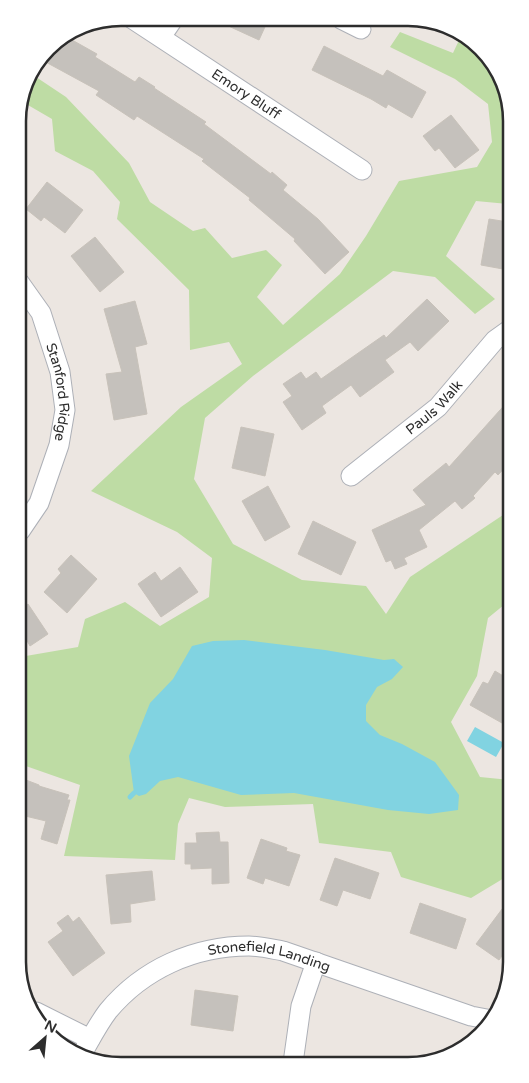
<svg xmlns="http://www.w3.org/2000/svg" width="529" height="1083" viewBox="0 0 529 1083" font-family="'Varela Round',sans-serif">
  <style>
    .green { fill: #bedca4 }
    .water { fill: #81d3e1 }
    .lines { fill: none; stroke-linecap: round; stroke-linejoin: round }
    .stream { stroke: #81d3e1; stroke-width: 5 }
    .building { fill: #c5c1bc; stroke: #c8c2ba }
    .minor-casing { stroke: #adb0b7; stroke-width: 21 }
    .minor { stroke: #fff; stroke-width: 19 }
    .labels { text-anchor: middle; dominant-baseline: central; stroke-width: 4; stroke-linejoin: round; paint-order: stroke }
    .street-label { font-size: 14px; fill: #2d2d2d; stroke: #fff }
    .rim { fill: none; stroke: #2d2d2d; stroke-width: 2.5 }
  </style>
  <rect width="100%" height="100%" fill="#ece6e1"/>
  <path class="green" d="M 400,32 L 453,53 L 461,36 L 476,44 L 508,94 L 508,204 L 476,201 L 446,256 L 495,299 L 475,314 L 435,277 L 393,271 L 253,376 L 205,418 L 194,479 L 233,544 L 302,580 L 366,586 L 386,614 L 410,577 L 509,511 L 510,600 L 488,618 L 477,676 L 451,722 L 480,777 L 511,780 L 511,874 L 471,898 L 401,877 L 391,852 L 319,843 L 313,804 L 225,807 L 189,798 L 178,824 L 175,860 L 64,856 L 80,785 L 23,765 L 20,769 L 20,657 L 78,647 L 85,619 L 125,602 L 160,626 L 209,597 L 212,558 L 177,532 L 91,491 L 181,407 L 242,364 L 229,342 L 190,350 L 189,290 L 117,219 L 120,202 L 93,171 L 55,151 L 52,119 L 21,101 L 28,75 L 30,73 L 66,97 L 129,163 L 150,202 L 193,231 L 205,228 L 232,258 L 266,250 L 282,265 L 257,297 L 283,325 L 340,274 L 366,236 L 399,181 L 477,167 L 492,142 L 488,104 L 455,79 L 390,47 Z"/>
  <path class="water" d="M 244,640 L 325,650 L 384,660 L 394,659 L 403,667 L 392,679 L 377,687 L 366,705 L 366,721 L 380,735 L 402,744 L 435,762 L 459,795 L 458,810 L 429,814 L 388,810 L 294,793 L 241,795 L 178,777 L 160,781 L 146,794 L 139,796 L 134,793 L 129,756 L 150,703 L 173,679 L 192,646 L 213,641 Z
    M 475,727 L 504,743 L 496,757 L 467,741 Z"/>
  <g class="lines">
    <path class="stream" d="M 130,797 L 134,793"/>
  </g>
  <path class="building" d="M 211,18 L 269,18 L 259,40 Z
    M 65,36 L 97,54 L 95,57 L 135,82 L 139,77 L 155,87 L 154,88 L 206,122 L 204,124 L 271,174 L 272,172 L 287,185 L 283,190 L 318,219 L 349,252 L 325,274 L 294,241 L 295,239 L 249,200 L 250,198 L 202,161 L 204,159 L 137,116 L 134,120 L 96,95 L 99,91 L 42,60 L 53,44 Z
    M 324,46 L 383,76 L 387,70 L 426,92 L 412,118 L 388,104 L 386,108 L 371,99 L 312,70 Z
    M 451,115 L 479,150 L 455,168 L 439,148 L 435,151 L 423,136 Z
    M 47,182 L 83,210 L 65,233 L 44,217 L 41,221 L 26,209 Z
    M 489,219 L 508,222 L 508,238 L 503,269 L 481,265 Z
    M 95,237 L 124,272 L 100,292 L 71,256 Z
    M 427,299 L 449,321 L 418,351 L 410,342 L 385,360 L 394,372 L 360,397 L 351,385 L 322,406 L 326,413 L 302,430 L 283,402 L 292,396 L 283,384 L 301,372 L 306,379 L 316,372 L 321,379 L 384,335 L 386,338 Z
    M 135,301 L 147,344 L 135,347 L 147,414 L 114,420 L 106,374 L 122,372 L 104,309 Z
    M 509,400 L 509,463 L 498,475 L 495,472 L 473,496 L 475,498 L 462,509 L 455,501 L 419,530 L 427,547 L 404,558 L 407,564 L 395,569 L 391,560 L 386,562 L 372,530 L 426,505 L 413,490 L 446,463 L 449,467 Z
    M 241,427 L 274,434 L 265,476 L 232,468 Z
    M 268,486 L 290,527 L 265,541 L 242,501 Z
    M 313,521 L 356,542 L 341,575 L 298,554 Z
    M 71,555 L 97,579 L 67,613 L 44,592 L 61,573 L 58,569 Z
    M 180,567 L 198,592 L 161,617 L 138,584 L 155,572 L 161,581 Z
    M 28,604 L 48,634 L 30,646 L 26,639 L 20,643 L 20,610 Z
    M 495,671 L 510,680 L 510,709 L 502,723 L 470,705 L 483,682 L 488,684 Z
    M 26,780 L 39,785 L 39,786 L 69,795 L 67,800 L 70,800 L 57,844 L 41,839 L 46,821 L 21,815 L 21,798 Z
    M 219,832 L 220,842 L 228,842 L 229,883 L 212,884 L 212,868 L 191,869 L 191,864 L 185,864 L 185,843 L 197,843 L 196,833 Z
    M 261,839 L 287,848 L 286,851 L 300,855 L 289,886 L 265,878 L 263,884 L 247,878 Z
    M 335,858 L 379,873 L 370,899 L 343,890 L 337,906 L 320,900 Z
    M 152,871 L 155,900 L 130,904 L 131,922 L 111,924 L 106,875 Z
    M 511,897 L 511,944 L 499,960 L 476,944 Z
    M 420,903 L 466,919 L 456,949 L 410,933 Z
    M 68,915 L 73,922 L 79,917 L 105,953 L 73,976 L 48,942 L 63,931 L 57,923 Z
    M 195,990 L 238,996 L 233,1031 L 191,1025 Z"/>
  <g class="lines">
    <g class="minor-casing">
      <g id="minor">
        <path id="s1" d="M 131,18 L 362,170"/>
        <path d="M 341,19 L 361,29"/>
        <path d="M 161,37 L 174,18"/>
        <path id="s2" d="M 19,282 L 41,313 L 60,372 L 65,410 L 59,445 L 39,503 L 20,531"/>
        <path id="s3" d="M 351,476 L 438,407 L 495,340 L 509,330"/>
        <path d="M 36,1012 L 90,1039"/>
        <path id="s4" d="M 82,1054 C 90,1040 98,1024 108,1011 C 143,969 194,946 249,946 C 260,946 272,949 283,951 L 471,1016 L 492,1020"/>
        <path d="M 293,1063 L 301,1006 L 316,962"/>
      </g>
    </g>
    <use href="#minor" class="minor"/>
  </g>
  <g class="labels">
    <g class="street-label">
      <text stroke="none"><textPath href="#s1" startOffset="138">Emory Bluff</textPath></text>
      <text stroke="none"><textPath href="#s2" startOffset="120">Stanford Ridge</textPath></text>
      <text stroke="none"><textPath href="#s3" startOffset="108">Pauls Walk</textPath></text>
      <text stroke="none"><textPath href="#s4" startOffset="232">Stonefield Landing</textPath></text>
    </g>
  </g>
  <path d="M0 0H529V1083H0ZM121 26H408A95 95 0 0 1 503 121V962A95 95 0 0 1 408 1057H121A95 95 0 0 1 26 962V121A95 95 0 0 1 121 26Z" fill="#fff" fill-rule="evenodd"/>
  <path class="rim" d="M121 26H408A95 95 0 0 1 503 121V962A95 95 0 0 1 408 1057H121A95 95 0 0 1 26 962V121A95 95 0 0 1 121 26Z"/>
  <g transform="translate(45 1038) rotate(27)" stroke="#ffffff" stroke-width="4" paint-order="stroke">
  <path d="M0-4L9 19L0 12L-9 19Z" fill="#2d2d2d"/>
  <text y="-8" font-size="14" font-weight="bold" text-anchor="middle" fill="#2d2d2d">N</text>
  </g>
</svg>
